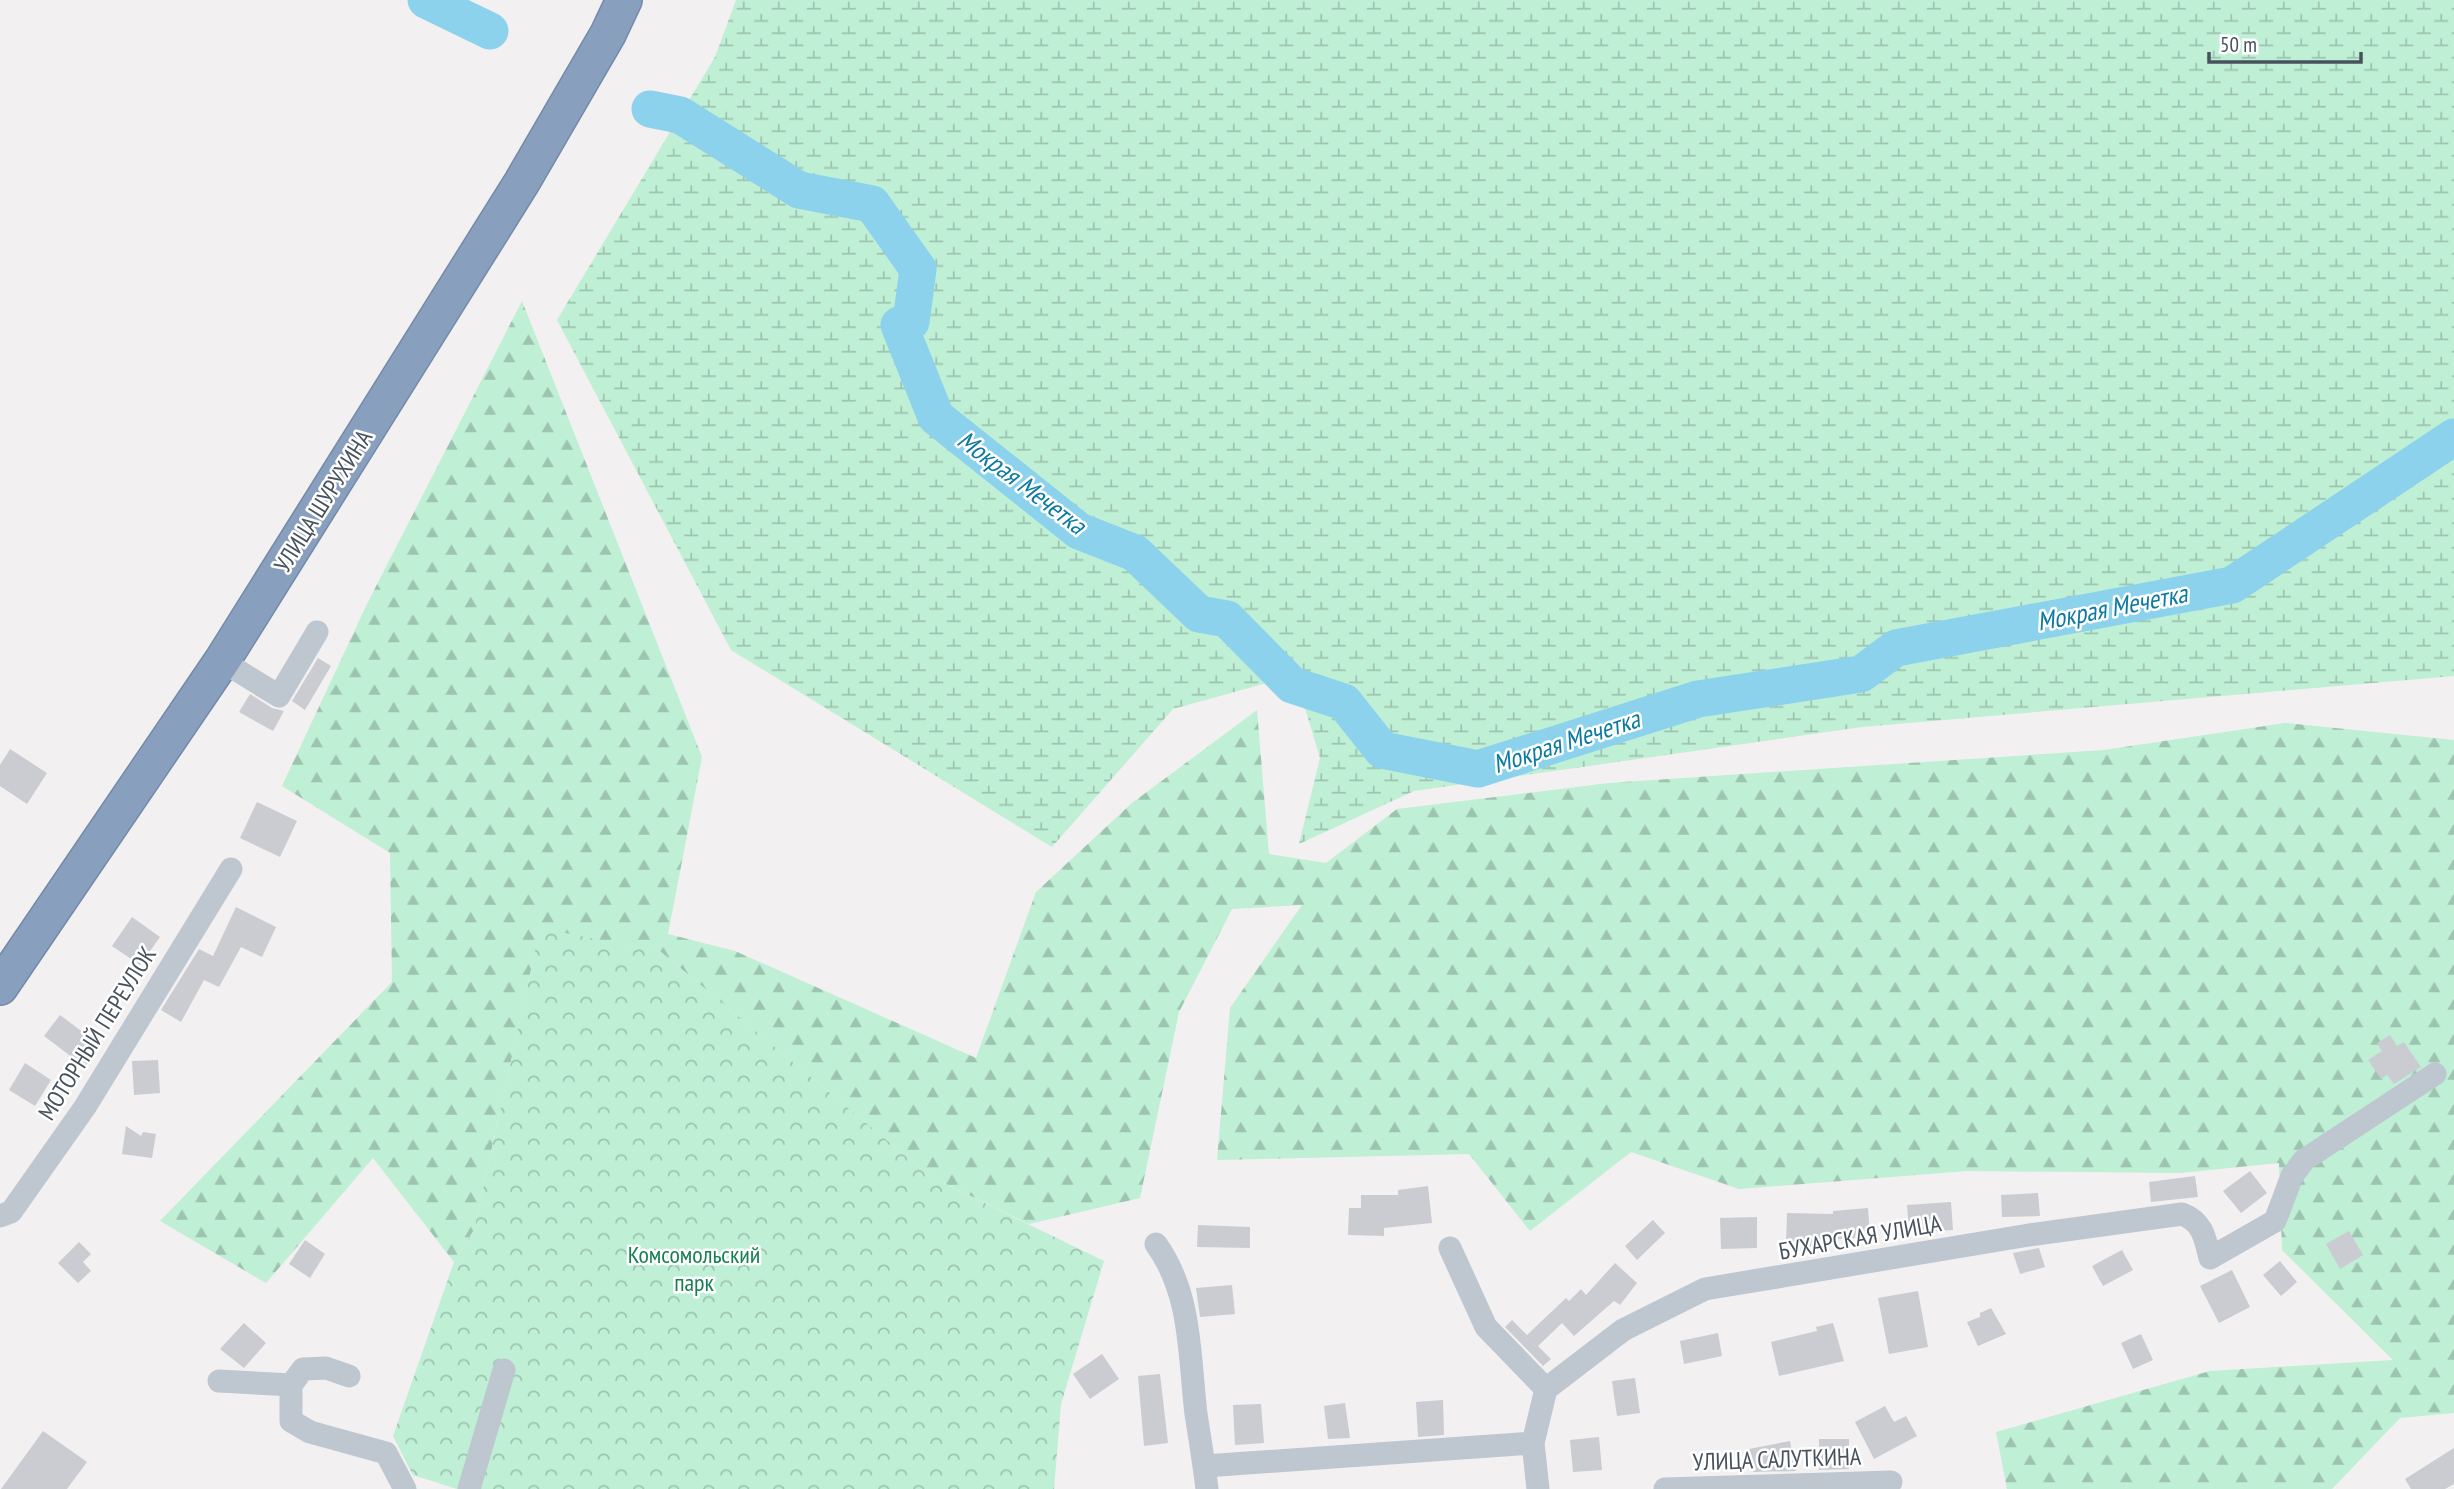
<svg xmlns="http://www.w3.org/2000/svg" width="2454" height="1489" viewBox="0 0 2454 1489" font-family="'PT Sans Narrow',sans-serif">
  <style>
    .forest { fill: url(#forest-firs) }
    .wetland { fill: url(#wetland-marsh) }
    .park { fill: url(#park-crowns) }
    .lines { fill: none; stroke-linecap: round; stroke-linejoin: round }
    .river { stroke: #8cd2ec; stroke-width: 37 }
    .building { fill: #caccd2 }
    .highway-casing { stroke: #738aaa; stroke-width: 38 }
    .minor { stroke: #bec6cf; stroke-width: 23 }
    .highway { stroke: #889fbe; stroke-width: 35 }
    .labels { text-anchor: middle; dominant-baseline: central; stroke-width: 5; stroke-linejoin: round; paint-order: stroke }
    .street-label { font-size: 24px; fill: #48525d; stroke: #fff }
    .park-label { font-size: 24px; fill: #178052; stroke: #fff }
    .water-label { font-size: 26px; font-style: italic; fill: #0d7aa3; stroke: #fff }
  </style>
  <defs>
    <pattern id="forest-firs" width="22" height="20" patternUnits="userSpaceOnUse" patternTransform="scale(1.75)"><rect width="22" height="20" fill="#bfefd5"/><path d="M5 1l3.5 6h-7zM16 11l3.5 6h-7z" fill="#9dc4b0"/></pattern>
    <pattern id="wetland-marsh" width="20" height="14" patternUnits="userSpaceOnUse" patternTransform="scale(1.75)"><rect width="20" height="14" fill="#bfefd5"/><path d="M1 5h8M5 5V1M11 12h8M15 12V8" fill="none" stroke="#9dc4b0"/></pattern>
    <pattern id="park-crowns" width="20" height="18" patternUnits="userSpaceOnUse" patternTransform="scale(1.75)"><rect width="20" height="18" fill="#bfefd5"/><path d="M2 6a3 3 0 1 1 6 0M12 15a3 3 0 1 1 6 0" fill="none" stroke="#9dc4b0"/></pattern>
  </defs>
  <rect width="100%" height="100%" fill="#f2f0f0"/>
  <path class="forest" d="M 522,301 L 702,757 L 668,934 L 735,951 L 976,1058 L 1036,892 L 1132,803 L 1257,710 L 1269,854 L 1326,863 L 1397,809 L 1609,783 L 2104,750 L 2285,723 L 2454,740 L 2454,1413 L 2400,1418 L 2332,1489 L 2007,1489 L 1996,1432 L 2210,1371 L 2393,1360 L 2282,1250 L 2279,1163 L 2180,1173 L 1967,1171 L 1739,1189 L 1631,1152 L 1530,1231 L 1469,1154 L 1217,1160 L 1230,1008 L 1302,905 L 1232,909 L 1179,1012 L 1140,1198 L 1029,1224 L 931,1177 L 661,952 L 540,929 L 474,1230 L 454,1262 L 373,1158 L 266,1283 L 160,1221 L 392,982 L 390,853 L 282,786 L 367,604 Z"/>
  <path class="wetland" d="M 736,0 L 2454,0 L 2454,676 L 1862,727 L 1414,791 L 1299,844 L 1320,758 L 1295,675 L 1173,709 L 1052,847 L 731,650 L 557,320 L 715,57 Z"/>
  <path class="park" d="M 540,928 L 661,952 L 931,1177 L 1104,1261 L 1061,1404 L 1054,1489 L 457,1489 L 413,1475 L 393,1436 L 454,1262 L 474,1230 Z"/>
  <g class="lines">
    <path class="river" d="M 426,0 L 490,31
      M 650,109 L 680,115 L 799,190 L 872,204 L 918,269 L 911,322 L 899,325 L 936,417 L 1079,531 L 1135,553 L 1199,614 L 1227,619 L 1292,685 L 1344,702 L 1382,750 L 1478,769 L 1698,699 L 1861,674 L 1896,648 L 2232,585 L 2454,437"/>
  </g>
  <path class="building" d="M 318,658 L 331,666 L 305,710 L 292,701 Z
    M 250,694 L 272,708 L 284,711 L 273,731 L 239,712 Z
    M 10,749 L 47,773 L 27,804 L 0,786 L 0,765 Z
    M 257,802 L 297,821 L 280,857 L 240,838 Z
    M 236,907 L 276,927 L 262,957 L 241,947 L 219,987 L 204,980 L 181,1022 L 161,1010 L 199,949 L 213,956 Z
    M 132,917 L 160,937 L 140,965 L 112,946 Z
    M 60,1015 L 101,1046 L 85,1067 L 44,1036 Z
    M 2390,1035 L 2397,1046 L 2404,1042 L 2421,1067 L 2394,1084 L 2387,1075 L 2381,1079 L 2368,1060 L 2382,1051 L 2377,1043 Z
    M 158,1060 L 160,1093 L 134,1095 L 132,1061 Z
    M 25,1063 L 51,1080 L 35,1106 L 9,1090 Z
    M 126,1126 L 141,1136 L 143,1132 L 156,1134 L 152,1158 L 122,1154 Z
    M 2250,1171 L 2267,1193 L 2241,1213 L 2223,1191 Z
    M 2195,1176 L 2198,1197 L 2151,1202 L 2149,1182 Z
    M 1428,1186 L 1432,1223 L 1384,1228 L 1384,1236 L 1348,1235 L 1349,1208 L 1361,1208 L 1361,1195 L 1398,1195 L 1398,1190 Z
    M 2038,1193 L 2040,1216 L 2002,1217 L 2001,1195 Z
    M 1951,1202 L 1953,1230 L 1909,1233 L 1907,1205 Z
    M 1868,1208 L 1870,1237 L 1826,1240 L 1825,1249 L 1806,1248 L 1806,1243 L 1786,1242 L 1787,1213 L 1833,1214 L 1833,1211 Z
    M 1757,1217 L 1757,1248 L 1721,1249 L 1720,1218 Z
    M 1653,1220 L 1665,1233 L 1637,1260 L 1625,1246 Z
    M 1198,1225 L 1250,1227 L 1250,1248 L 1197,1247 Z
    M 2349,1231 L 2363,1255 L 2340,1269 L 2326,1244 Z
    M 305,1240 L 325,1254 L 310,1278 L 289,1264 Z
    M 79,1242 L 91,1254 L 83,1262 L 91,1271 L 78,1283 L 58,1263 Z
    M 2039,1248 L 2045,1267 L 2020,1274 L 2013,1253 Z
    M 2122,1250 L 2133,1270 L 2103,1286 L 2092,1266 Z
    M 2280,1261 L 2297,1282 L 2281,1296 L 2263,1275 Z
    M 1615,1263 L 1637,1283 L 1620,1305 L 1614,1301 L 1574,1336 L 1562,1323 L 1538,1346 L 1551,1359 L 1543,1366 L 1505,1327 L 1512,1320 L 1527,1335 L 1566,1298 L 1569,1301 L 1581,1289 L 1586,1295 Z
    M 2232,1270 L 2250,1307 L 2219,1323 L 2200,1286 Z
    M 1232,1285 L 1235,1314 L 1200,1317 L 1196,1288 Z
    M 1918,1291 L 1928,1347 L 1889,1354 L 1878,1298 Z
    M 1991,1308 L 2006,1334 L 1978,1346 L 1967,1322 L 1980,1317 L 1980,1313 Z
    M 244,1323 L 266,1343 L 244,1368 L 220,1349 Z
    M 1833,1323 L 1844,1361 L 1779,1376 L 1771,1342 L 1817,1331 L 1816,1327 Z
    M 1718,1333 L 1722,1356 L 1684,1364 L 1680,1341 Z
    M 2141,1334 L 2153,1360 L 2133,1369 L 2121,1343 Z
    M 1102,1354 L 1119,1379 L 1090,1399 L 1073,1374 Z
    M 1160,1374 L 1168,1443 L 1144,1446 L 1138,1376 Z
    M 1635,1378 L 1640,1413 L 1617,1416 L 1612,1381 Z
    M 1443,1400 L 1444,1435 L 1418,1437 L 1416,1402 Z
    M 1345,1403 L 1350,1438 L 1328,1439 L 1324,1406 Z
    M 1261,1404 L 1264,1443 L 1235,1445 L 1233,1405 Z
    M 1885,1406 L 1894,1422 L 1906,1416 L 1917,1436 L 1874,1459 L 1855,1422 Z
    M 43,1431 L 87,1462 L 67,1489 L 1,1489 Z
    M 1599,1437 L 1602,1470 L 1573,1472 L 1570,1440 Z
    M 1819,1439 L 1849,1439 L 1849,1469 L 1819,1470 Z
    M 1790,1441 L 1796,1471 L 1753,1472 L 1749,1449 Z
    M 2454,1448 L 2454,1484 L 2445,1489 L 2411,1489 L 2405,1479 Z"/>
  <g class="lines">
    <g class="highway-casing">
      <path id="highway" d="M 0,987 L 222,661 L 522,182 L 608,34 L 624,0"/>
    </g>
    <path class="minor" d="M 222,661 L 279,696 L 317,632
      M 0,1216 L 11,1212 L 85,1107 L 231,869
      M 1156,1244 C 1192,1294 1189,1355 1196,1414 C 1200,1439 1204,1464 1207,1489
      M 1450,1248 L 1486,1327 L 1546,1389
      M 349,1376 L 326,1368 L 303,1369 L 291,1385 L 291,1421 L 310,1432 L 386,1453 L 405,1489
      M 219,1381 L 291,1385
      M 1205,1466 L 1533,1443
      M 469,1489 L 504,1370
      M 1538,1489 L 1533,1443 L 1546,1389 L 1623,1330 L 1705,1289 L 2029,1235 L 2182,1214 C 2203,1222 2205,1238 2210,1258 L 2275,1221 L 2292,1176 L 2304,1160 L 2435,1074
      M 1665,1489 L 1891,1482"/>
    <use href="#highway" class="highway"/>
  </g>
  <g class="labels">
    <g class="street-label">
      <text transform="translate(323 501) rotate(-58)">УЛИЦА ШУРУХИНА</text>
      <text transform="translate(97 1033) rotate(-58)">МОТОРНЫЙ ПЕРЕУЛОК</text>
      <text transform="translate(1860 1237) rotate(-10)">БУХАРСКАЯ УЛИЦА</text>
      <text transform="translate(1777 1459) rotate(-2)">УЛИЦА САЛУТКИНА</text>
    </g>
    <g class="park-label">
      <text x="694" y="1254">Комсомольский<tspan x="694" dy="28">парк</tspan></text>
    </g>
    <g class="water-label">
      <text transform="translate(1022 482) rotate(37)">Мокрая Мечетка</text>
      <text transform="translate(2112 607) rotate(-11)">Мокрая Мечетка</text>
      <text transform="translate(1566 741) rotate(-18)">Мокрая Мечетка</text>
    </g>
  </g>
  <path d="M2209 52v10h152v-10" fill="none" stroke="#48525d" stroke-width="3.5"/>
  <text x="2220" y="52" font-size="21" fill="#48525d" stroke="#ffffff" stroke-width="5" paint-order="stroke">50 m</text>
</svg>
